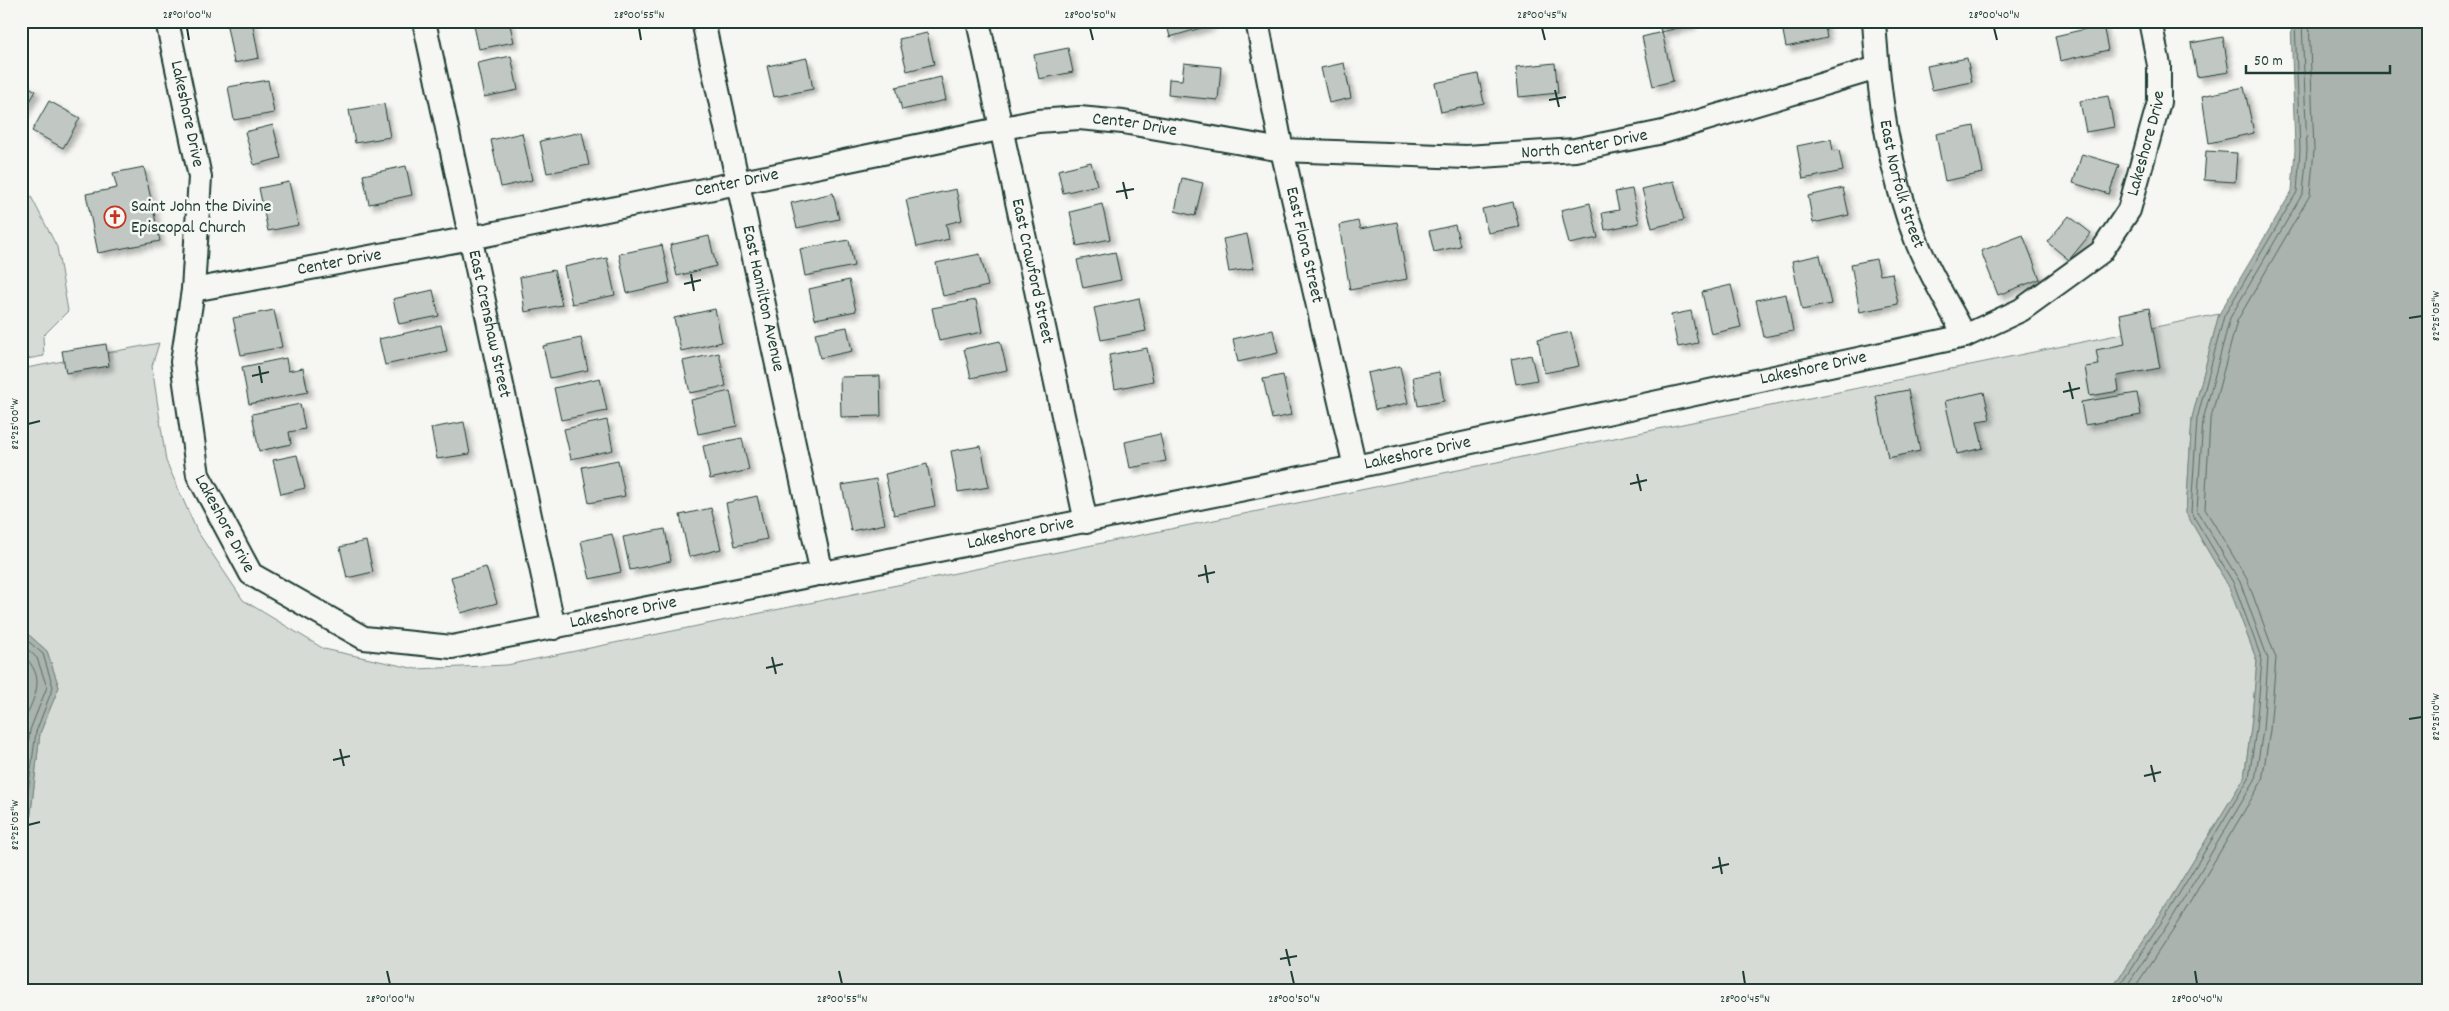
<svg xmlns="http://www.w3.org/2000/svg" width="2449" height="1011" viewBox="0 0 2449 1011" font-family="Dekko,sans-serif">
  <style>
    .green { fill: #d6dbd6; stroke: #7a8c85 }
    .water { fill: #aab3ae; stroke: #72847d }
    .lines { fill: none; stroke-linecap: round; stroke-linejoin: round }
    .shore { stroke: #576c65; stroke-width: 1 }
    .building { fill: #c1c8c3; stroke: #1f3d34; filter: url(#shadow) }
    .minor-casing { stroke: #1f3d34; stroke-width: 26 }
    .minor { stroke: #f6f6f2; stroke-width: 22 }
    .ticks { fill: none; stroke: #1f3d34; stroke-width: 2 }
    .labels { text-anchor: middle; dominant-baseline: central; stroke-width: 5; stroke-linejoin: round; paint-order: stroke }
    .street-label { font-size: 18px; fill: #1f3d34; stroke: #f6f6f2 }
    .poi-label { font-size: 18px; fill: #1f3d34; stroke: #f6f6f2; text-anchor: start }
    .neatline { fill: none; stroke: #1f3d34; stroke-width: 2 }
    .ticks-label { font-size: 12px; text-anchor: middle; fill: #1f3d34 }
  </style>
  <defs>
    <filter id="shadow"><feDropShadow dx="4.5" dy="4.5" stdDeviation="2.5" flood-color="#0004"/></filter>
  </defs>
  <rect width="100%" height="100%" fill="#f6f6f2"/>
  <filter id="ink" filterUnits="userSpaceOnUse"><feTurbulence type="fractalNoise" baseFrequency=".02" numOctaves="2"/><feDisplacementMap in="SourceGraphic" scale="10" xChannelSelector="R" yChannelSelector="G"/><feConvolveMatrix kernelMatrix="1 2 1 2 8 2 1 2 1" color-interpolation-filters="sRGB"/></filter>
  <g filter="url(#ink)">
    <path class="green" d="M 21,177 L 57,247 L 68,311 L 43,336 L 44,356 L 21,360 Z
      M 2219,314 L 2192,418 L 2186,513 L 2229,587 L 2257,661 L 2251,728 L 2244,778 L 2164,909 L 2111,990 L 21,990 L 21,873 L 29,830 L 40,733 L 59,687 L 47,651 L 21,628 L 21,369 L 159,343 L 152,366 L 166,461 L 197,531 L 243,600 L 324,649 L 416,669 L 507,665 Z"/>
    <path class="water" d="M 2291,21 L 2428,21 L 2428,990 L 2111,990 L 2164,909 L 2244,778 L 2251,728 L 2257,661 L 2229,587 L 2186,513 L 2192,418 L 2219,314 L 2292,191 L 2295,150 Z
      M 21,628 L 47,651 L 59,687 L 40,733 L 29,830 L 21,873 Z"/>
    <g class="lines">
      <path class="shore" d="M 21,635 L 43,654 L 53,687 L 36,732 L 21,845
        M 21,643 L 37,658 L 47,687 L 30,730 L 21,800
        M 21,653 C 55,684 25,703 21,736
        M 2117,990 L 2168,912 L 2249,778 L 2256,729 L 2262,660 L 2234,584 L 2191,512 L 2197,419 L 2224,316 L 2297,192 L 2300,150 L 2295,21
        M 2124,990 L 2174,915 L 2255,780 L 2263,730 L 2268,659 L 2240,582 L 2197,511 L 2203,420 L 2230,318 L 2303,193 L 2307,150 L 2302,21
        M 2133,990 L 2180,919 L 2262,781 L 2270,730 L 2276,658 L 2247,579 L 2205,509 L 2210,421 L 2237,321 L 2310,195 L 2314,150 L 2309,21"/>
    </g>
    <path class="building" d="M 226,21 L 252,21 L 259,58 L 234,63 Z
      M 473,21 L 509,21 L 514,42 L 479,49 Z
      M 1166,21 L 1210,21 L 1211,25 L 1170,37 Z
      M 1658,21 L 1690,21 L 1691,25 L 1661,32 Z
      M 1781,21 L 1824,21 L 1827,38 L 1786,47 Z
      M 2103,25 L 2108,50 L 2060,61 L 2055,36 Z
      M 1662,32 L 1673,81 L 1653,86 L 1642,37 Z
      M 927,33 L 934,64 L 907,71 L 899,39 Z
      M 2223,37 L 2229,72 L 2197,77 L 2191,43 Z
      M 1068,48 L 1073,72 L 1039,79 L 1034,55 Z
      M 511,56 L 518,90 L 484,97 L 477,63 Z
      M 807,58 L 813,89 L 774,97 L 767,66 Z
      M 1967,58 L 1972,82 L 1932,90 L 1927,66 Z
      M 1184,63 L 1221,67 L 1218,100 L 1168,95 L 1169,79 L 1182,80 Z
      M 1344,63 L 1351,98 L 1329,103 L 1321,68 Z
      M 1555,63 L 1558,93 L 1519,97 L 1516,67 Z
      M 1478,74 L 1484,103 L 1441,112 L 1435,83 Z
      M 941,77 L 946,100 L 902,110 L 896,87 Z
      M 268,80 L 274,113 L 234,120 L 228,87 Z
      M 21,82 L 36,91 L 21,116 Z
      M 2244,87 L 2254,133 L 2209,143 L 2202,96 Z
      M 2108,96 L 2114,127 L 2086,132 L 2080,101 Z
      M 49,101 L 80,118 L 63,148 L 32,131 Z
      M 384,104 L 390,137 L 355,143 L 349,110 Z
      M 273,125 L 281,158 L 254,165 L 245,132 Z
      M 1974,126 L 1983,173 L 1945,181 L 1936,134 Z
      M 582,132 L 589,165 L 547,173 L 540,141 Z
      M 522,133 L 532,180 L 501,187 L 491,140 Z
      M 1831,139 L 1833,151 L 1839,150 L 1843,171 L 1803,179 L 1797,146 Z
      M 2206,151 L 2237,153 L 2235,182 L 2204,180 Z
      M 2082,154 L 2119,165 L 2109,194 L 2073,183 Z
      M 1091,162 L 1097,185 L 1063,193 L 1058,170 Z
      M 406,166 L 412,195 L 369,204 L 363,175 Z
      M 144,167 L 160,241 L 98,253 L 86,194 L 117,188 L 113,173 Z
      M 1182,178 L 1203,183 L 1195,216 L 1175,211 Z
      M 1674,181 L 1684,220 L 1652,228 L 1642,189 Z
      M 289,182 L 298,225 L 268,231 L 259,188 Z
      M 1843,188 L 1849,215 L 1813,223 L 1808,196 Z
      M 956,189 L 962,220 L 946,224 L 949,239 L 917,247 L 906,200 Z
      M 1632,189 L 1639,223 L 1605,230 L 1602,213 L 1619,210 L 1615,192 Z
      M 833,193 L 839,219 L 797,228 L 791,203 Z
      M 1513,202 L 1519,227 L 1488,233 L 1482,209 Z
      M 1590,203 L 1598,238 L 1569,244 L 1561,210 Z
      M 1102,204 L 1110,239 L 1077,246 L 1070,212 Z
      M 2069,216 L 2091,233 L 2069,260 L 2047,242 Z
      M 1358,221 L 1360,229 L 1397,222 L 1407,279 L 1350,290 L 1339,225 Z
      M 1455,225 L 1460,246 L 1434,252 L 1429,231 Z
      M 1247,234 L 1254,268 L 1229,272 L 1223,239 Z
      M 2023,235 L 2040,279 L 1998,295 L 1981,251 Z
      M 709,236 L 716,266 L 677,276 L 670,245 Z
      M 849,240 L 854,266 L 805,276 L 800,249 Z
      M 662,245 L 670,283 L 627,293 L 619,254 Z
      M 1115,252 L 1121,280 L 1083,288 L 1077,260 Z
      M 980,254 L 988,286 L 943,296 L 936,263 Z
      M 1820,255 L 1831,304 L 1802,310 L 1792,261 Z
      M 607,258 L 615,295 L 572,304 L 564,267 Z
      M 1876,259 L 1880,275 L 1892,273 L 1898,304 L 1860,312 L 1851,264 Z
      M 554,270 L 562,305 L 525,312 L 520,277 Z
      M 849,280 L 856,311 L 815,319 L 809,289 Z
      M 1731,285 L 1741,327 L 1711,334 L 1702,292 Z
      M 433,290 L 439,316 L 399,324 L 393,299 Z
      M 1786,294 L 1793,331 L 1764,337 L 1756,300 Z
      M 1139,298 L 1146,331 L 1101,340 L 1094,308 Z
      M 976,300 L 982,332 L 939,341 L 932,308 Z
      M 2149,308 L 2160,368 L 2117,376 L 2119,391 L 2090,396 L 2085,367 L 2099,365 L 2096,350 L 2125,344 L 2120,314 Z
      M 715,309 L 722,342 L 681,351 L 674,318 Z
      M 274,310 L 282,347 L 241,355 L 233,318 Z
      M 1691,311 L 1698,343 L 1678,347 L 1671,315 Z
      M 441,325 L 447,351 L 385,365 L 379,339 Z
      M 847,327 L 852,351 L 820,358 L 815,333 Z
      M 1273,330 L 1278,353 L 1238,362 L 1233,339 Z
      M 1571,332 L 1579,366 L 1544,373 L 1538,339 Z
      M 581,338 L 588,370 L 550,378 L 543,346 Z
      M 1000,341 L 1007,370 L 971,378 L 964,349 Z
      M 106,344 L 109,366 L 66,373 L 62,351 Z
      M 1147,348 L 1153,381 L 1115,389 L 1109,355 Z
      M 719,353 L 726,386 L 690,393 L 683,361 Z
      M 1531,355 L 1537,380 L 1516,384 L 1511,359 Z
      M 286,358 L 288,371 L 303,368 L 308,392 L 249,404 L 242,367 Z
      M 1400,366 L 1408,403 L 1375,410 L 1367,373 Z
      M 1439,372 L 1444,401 L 1418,406 L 1413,377 Z
      M 1283,375 L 1291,415 L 1272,419 L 1263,379 Z
      M 880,376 L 881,416 L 841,417 L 840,377 Z
      M 600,378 L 607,411 L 561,420 L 554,388 Z
      M 1908,390 L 1920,451 L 1888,458 L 1876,396 Z
      M 730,391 L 737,426 L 698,434 L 691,400 Z
      M 1984,392 L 1990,419 L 1977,421 L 1983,448 L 1957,454 L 1945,401 Z
      M 2137,393 L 2141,415 L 2085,425 L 2081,402 Z
      M 300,404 L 305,429 L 289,432 L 291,444 L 259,451 L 252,414 Z
      M 607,420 L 613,450 L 571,459 L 564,429 Z
      M 464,422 L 470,454 L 437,459 L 431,428 Z
      M 1160,434 L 1166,461 L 1130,468 L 1125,442 Z
      M 742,438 L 749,470 L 710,479 L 703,446 Z
      M 981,446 L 989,487 L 958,492 L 951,451 Z
      M 297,455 L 305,488 L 281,494 L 273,460 Z
      M 618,460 L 625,496 L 589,503 L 582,467 Z
      M 927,464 L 935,506 L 894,515 L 885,474 Z
      M 876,479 L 885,524 L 851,531 L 842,485 Z
      M 757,496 L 767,539 L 735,546 L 726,503 Z
      M 711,508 L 721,549 L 689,557 L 680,515 Z
      M 665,529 L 671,561 L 630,570 L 623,537 Z
      M 612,534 L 621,572 L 590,579 L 581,541 Z
      M 366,541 L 373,572 L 347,578 L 340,547 Z
      M 486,567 L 497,603 L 461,613 L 451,577 Z"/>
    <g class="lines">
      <g class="minor-casing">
        <g id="minor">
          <path id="s1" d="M 167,21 L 200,177 L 193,290 L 182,362 L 198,475 L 251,574 L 364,638 L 452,647 L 1355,467 L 1965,336 L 2021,310 L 2101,252 L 2129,210 L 2159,102 L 2159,65 L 2150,21"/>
          <path id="s2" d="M 424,21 L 554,628"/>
          <path id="s3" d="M 703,21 L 822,574"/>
          <path id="s4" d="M 978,21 L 1086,522"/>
          <path id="s5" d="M 1257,21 L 1282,150 L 1355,467"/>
          <path id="s6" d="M 1874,21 C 1879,98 1889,173 1918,245 C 1931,276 1949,306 1965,336"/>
          <path id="s7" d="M 193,290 L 471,238 L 1038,121 L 1079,118 L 1123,122 L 1282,150 L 1466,157 L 1575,150 L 1663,132 L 1877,68"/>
        </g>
      </g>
      <use href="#minor" class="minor"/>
    </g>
  </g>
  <path class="ticks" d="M 187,28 L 189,40M 639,28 L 641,40M 1090,28 L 1093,40M 1542,28 L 1545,40M 1994,28 L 1997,40M 1555,90 L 1559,107M 1549,100 L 1566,97M 1123,182 L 1127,199M 1116,192 L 1134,189M 691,274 L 694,291M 684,284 L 701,280M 2409,318 L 2422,316M 259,366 L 262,383M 252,376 L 269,372M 2069,382 L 2073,399M 2063,392 L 2080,388M 28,424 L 40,421M 1637,474 L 1641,491M 1630,484 L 1647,480M 1205,565 L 1208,583M 1198,576 L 1215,572M 772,657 L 776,674M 766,668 L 783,664M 2409,719 L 2422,717M 340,749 L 344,766M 333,760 L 350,756M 2151,765 L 2155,782M 2144,776 L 2161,772M 28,825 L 40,822M 1719,857 L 1722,874M 1712,868 L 1729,864M 1286,949 L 1290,966M 1280,959 L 1297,956M 387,971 L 390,984M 839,971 L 842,984M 1291,971 L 1294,984M 1743,971 L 1745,984M 2195,971 L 2197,984"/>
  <defs>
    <g id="church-ring" transform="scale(1.125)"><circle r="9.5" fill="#f6f6f2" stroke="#c8321e" stroke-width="1.5"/><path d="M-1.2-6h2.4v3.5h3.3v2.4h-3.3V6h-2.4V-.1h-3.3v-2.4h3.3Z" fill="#c8321e"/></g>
  </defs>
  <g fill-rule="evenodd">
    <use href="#church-ring" x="115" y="217"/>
  </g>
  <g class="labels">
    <g class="street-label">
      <text stroke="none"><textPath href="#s1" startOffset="95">Lakeshore Drive</textPath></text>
      <text stroke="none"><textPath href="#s7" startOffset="959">Center Drive</textPath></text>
      <text stroke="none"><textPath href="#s1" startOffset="2615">Lakeshore Drive</textPath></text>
      <text stroke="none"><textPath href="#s7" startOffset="1412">North Center Drive</textPath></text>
      <text stroke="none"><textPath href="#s7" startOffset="554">Center Drive</textPath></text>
      <text stroke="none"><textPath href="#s6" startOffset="166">East Norfolk Street</textPath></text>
      <text stroke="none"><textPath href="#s5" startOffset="229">East Flora Street</textPath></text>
      <text stroke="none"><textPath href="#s7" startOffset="149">Center Drive</textPath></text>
      <text stroke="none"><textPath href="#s4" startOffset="256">East Crawford Street</textPath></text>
      <text stroke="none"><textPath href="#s3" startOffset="284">East Hamilton Avenue</textPath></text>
      <text stroke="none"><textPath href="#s2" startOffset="310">East Crenshaw Street</textPath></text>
      <text stroke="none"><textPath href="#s1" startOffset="2180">Lakeshore Drive</textPath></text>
      <text stroke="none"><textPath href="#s1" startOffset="1775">Lakeshore Drive</textPath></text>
      <text stroke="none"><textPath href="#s1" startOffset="515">Lakeshore Drive</textPath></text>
      <text stroke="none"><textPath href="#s1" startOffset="1370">Lakeshore Drive</textPath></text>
      <text stroke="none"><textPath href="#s1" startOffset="965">Lakeshore Drive</textPath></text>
    </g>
    <g class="poi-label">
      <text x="131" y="207">Saint John the Divine<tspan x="131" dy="21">Episcopal Church</tspan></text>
    </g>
  </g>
  <rect width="2449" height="1011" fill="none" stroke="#f6f6f2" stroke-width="55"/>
  <path d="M2246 65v8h144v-8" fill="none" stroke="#1f3d34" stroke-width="2.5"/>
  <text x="2254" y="65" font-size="15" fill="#1f3d34" stroke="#f6f6f2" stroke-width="4" paint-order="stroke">50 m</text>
  <rect x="28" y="28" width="2394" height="956" class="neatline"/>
  <g class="ticks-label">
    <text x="187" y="18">28°01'00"N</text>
    <text x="639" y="18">28°00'55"N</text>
    <text x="1090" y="18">28°00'50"N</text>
    <text x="1542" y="18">28°00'45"N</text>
    <text x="1994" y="18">28°00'40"N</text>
    <text transform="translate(2435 316) rotate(-90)" y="4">82°25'05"W</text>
    <text transform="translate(14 424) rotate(-90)" y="4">82°25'00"W</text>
    <text transform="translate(2435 717) rotate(-90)" y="4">82°25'10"W</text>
    <text transform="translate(14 825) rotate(-90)" y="4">82°25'05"W</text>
    <text x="390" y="1002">28°01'00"N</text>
    <text x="842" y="1002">28°00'55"N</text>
    <text x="1294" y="1002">28°00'50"N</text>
    <text x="1745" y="1002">28°00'45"N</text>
    <text x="2197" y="1002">28°00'40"N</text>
  </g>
</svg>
